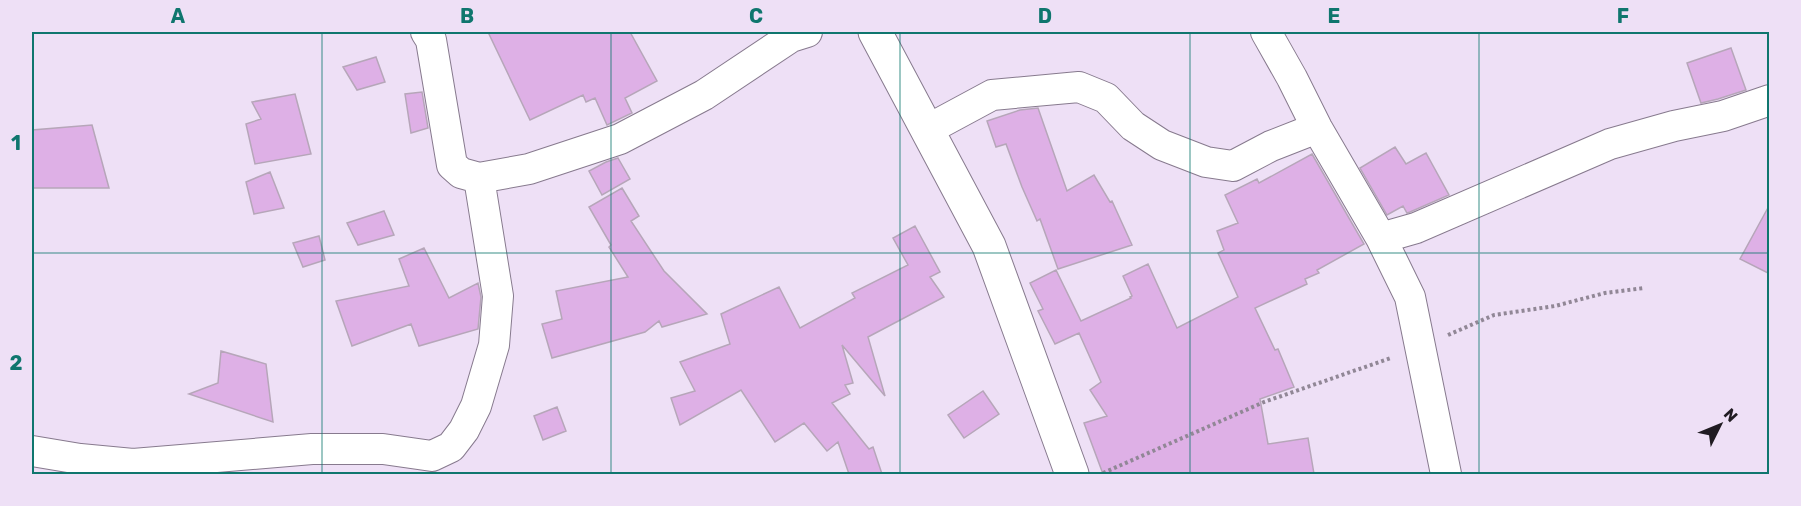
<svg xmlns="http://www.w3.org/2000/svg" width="1801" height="506" viewBox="0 0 1801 506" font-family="Rubik,sans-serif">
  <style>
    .building { fill: #deb0e6; stroke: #b6a6b9; stroke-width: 1.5 }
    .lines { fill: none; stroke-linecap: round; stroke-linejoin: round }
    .minor-casing { stroke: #877a8e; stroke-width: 32 }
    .secondary-casing { stroke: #877a8e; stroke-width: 35 }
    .path { stroke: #918796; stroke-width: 4; stroke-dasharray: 3 3; stroke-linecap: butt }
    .minor { stroke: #fff; stroke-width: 30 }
    .secondary { stroke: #fff; stroke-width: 33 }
    .grid { fill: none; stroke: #0f766e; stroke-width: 1.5; stroke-opacity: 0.55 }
    .neatline { fill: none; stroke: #0f766e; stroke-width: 2 }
    .grid-label { font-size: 20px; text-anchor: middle; font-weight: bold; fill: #0f766e }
  </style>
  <rect width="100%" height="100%" fill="#eee0f6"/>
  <path class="building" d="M 488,32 L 630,32 L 657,81 L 625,98 L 632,113 L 607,125 L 595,98 L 586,102 L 583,95 L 530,120 Z
    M 1731,48 L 1746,90 L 1718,99 L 1701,103 L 1687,63 Z
    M 376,57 L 385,82 L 357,90 L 343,67 Z
    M 422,92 L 428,128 L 411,133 L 405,94 Z
    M 295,94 L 311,154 L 255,164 L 246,124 L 261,119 L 252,102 Z
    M 1038,108 L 1067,191 L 1094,175 L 1110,202 L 1112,201 L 1132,245 L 1058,269 L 1040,219 L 1037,221 L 1022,187 L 1006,144 L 996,147 L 987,121 L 1020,110 Z
    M 92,125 L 109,188 L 32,188 L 32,130 Z
    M 1395,147 L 1406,164 L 1426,153 L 1449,195 L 1410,212 L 1407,213 L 1403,206 L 1387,215 L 1360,168 Z
    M 1312,154 L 1364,244 L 1317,270 L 1319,273 L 1305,279 L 1307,284 L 1255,308 L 1275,350 L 1278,349 L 1294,387 L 1260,399 L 1268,444 L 1308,438 L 1314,474 L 1103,474 L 1084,423 L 1107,416 L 1090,390 L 1101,382 L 1079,333 L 1055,344 L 1038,311 L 1043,309 L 1030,283 L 1056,270 L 1081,321 L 1131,298 L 1130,297 L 1132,296 L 1123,276 L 1148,264 L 1177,328 L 1238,297 L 1218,253 L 1224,250 L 1217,231 L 1238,223 L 1225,195 L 1257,179 L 1259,183 Z
    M 618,158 L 630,179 L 602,195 L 589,171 L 606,162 Z
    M 270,172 L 284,208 L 254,214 L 246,182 Z
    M 622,188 L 639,216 L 631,221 L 664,271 L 707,314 L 662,327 L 659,321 L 645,332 L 552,358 L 542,324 L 562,319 L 556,291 L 628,277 L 609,247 L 611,245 L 589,207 Z
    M 1770,204 L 1770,274 L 1740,259 Z
    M 384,211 L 394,235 L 358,245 L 347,223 Z
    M 915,226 L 940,272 L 930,277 L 944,297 L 868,337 L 885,396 L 842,345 L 853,383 L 845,385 L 850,394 L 832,403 L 869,449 L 873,447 L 882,474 L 849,474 L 838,442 L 827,451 L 804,423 L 775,442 L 741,390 L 680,425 L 671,398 L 695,391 L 680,362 L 730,344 L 721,314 L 779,287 L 800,328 L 855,298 L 852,293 L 908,265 L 893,238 Z
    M 319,236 L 325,260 L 303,267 L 293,243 Z
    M 424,248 L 449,298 L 478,283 L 481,297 L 478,329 L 419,346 L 411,324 L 352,346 L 336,301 L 409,286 L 399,259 Z
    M 221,351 L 266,364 L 273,422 L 189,394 L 218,383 Z
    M 983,391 L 999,414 L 964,438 L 948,415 Z
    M 557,407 L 566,431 L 543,440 L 534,416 Z"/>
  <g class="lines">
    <g class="minor-casing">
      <path id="minor" d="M 426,32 L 431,40 L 452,165 L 461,173 L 479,178 L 529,169 L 620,139 L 704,95 L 791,37 L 807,32
        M 1266,32 L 1292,78 L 1317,128 L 1381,238 L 1410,297 L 1446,474
        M 927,130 L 992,95 L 1079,87 L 1106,98 L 1133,126 L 1162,145 L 1206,162 L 1233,166 L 1271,146 L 1317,128
        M 1381,238 L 1416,228 L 1610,144 L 1674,126 L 1723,116 L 1770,100
        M 32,451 L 80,459 L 133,464 L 312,449 L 383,449 L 432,456 L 451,447 L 464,430 L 476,406 L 494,345 L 498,296 L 479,178"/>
    </g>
    <g class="secondary-casing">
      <path id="secondary" d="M 875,32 L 989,246 L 1072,474"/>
    </g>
    <path class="path" d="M 1448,335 L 1494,315 L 1555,306 L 1605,293 L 1644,288
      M 1103,473 L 1264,402 L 1391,358"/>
    <use href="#minor" class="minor"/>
    <use href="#secondary" class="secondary"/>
  </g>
  <path class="grid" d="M 322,32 L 322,474M 611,32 L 611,474M 900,32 L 900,474M 1190,32 L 1190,474M 1479,32 L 1479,474M 32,253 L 1770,253"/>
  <rect width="1801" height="506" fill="none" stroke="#eee0f6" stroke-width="66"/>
  <g transform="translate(1720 425) rotate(47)" stroke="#eee0f6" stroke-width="4.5" paint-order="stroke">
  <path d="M0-4.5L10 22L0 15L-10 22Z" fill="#201b22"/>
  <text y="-9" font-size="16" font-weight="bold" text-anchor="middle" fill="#201b22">N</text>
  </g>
  <rect x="33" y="33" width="1735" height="440" class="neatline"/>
  <g class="grid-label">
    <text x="178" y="23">A</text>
    <text x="467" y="23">B</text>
    <text x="756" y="23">C</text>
    <text x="1045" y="23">D</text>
    <text x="1334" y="23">E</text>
    <text x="1623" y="23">F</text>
    <text x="16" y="150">1</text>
    <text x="16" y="370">2</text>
  </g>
</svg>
